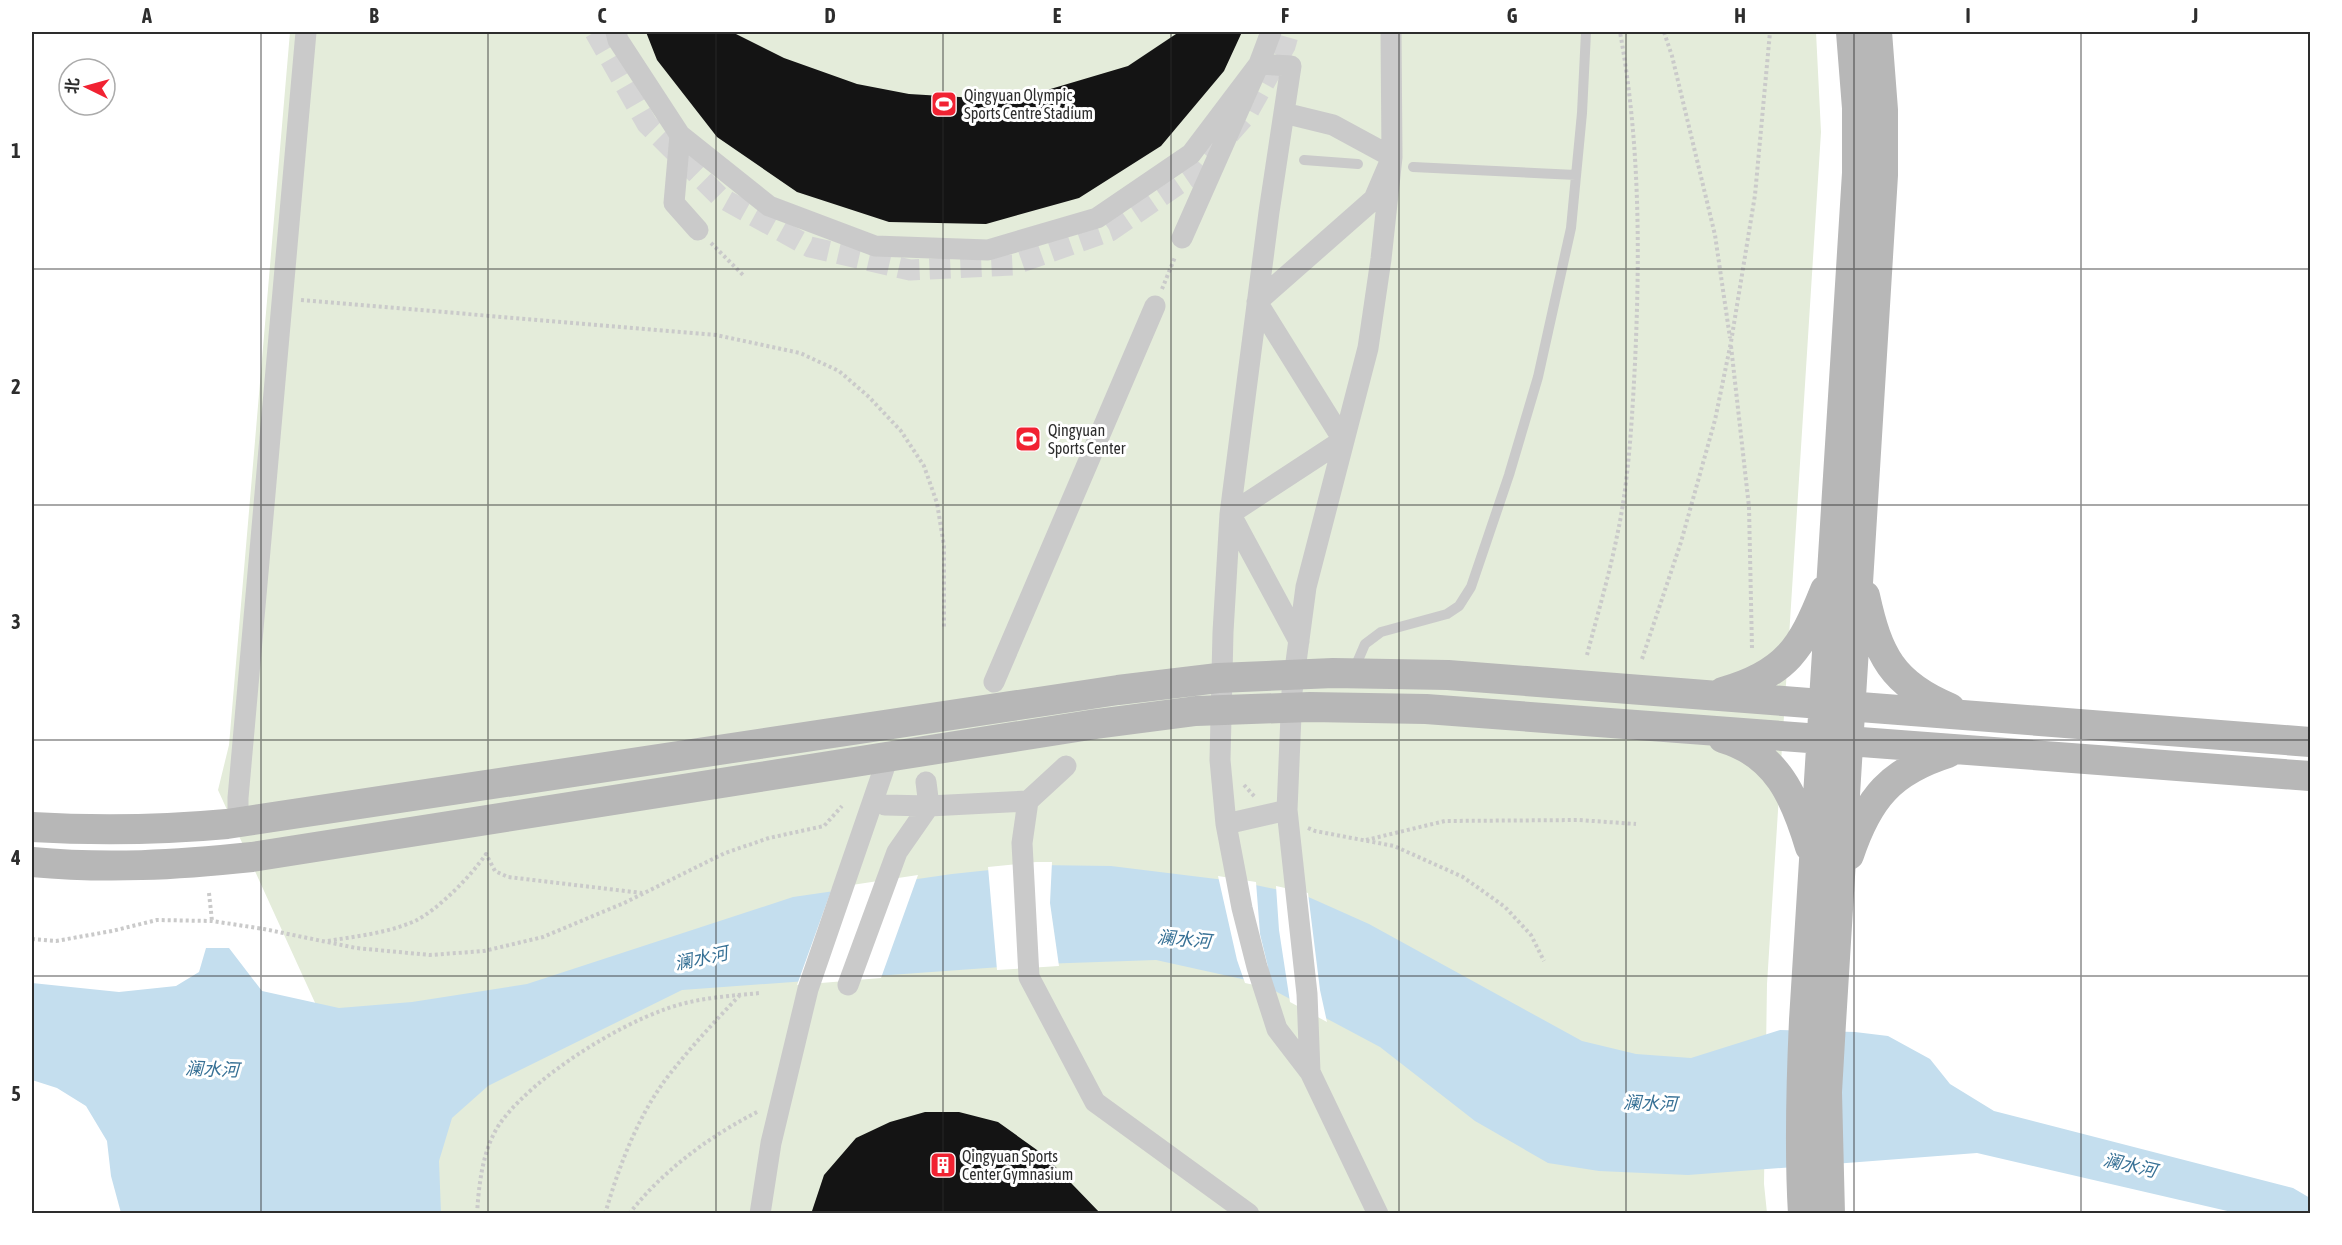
<svg xmlns="http://www.w3.org/2000/svg" width="2342" height="1245" viewBox="0 0 2342 1245" font-family="'Asap Condensed','Noto Sans SC',sans-serif">
  <style>
    .green { fill: #e4ecda }
    .water { fill: #c4deee }
    .pier { fill: #fff }
    .building { fill: #141414 }
    .lines { fill: none; stroke-linecap: round; stroke-linejoin: round }
    .street-tunnel { stroke: #d5d5d5; stroke-width: 21; stroke-dasharray: 21 10; stroke-linecap: butt }
    .path { stroke: #cacaca; stroke-width: 4; stroke-dasharray: 3 3; stroke-linecap: butt }
    .lane { stroke: #cacaca; stroke-width: 10 }
    .street { stroke: #cacaca; stroke-width: 21 }
    .secondary { stroke: #b7b7b7; stroke-width: 30 }
    .grid { fill: none; stroke: #2d2d2d; stroke-width: 1.5; stroke-opacity: 0.55 }
    .labels { text-anchor: middle; dominant-baseline: central; stroke-width: 6; stroke-linejoin: round; paint-order: stroke }
    .poi-label { font-size: 16px; fill: #2d2d2d; stroke: #fff; text-anchor: start }
    .water-label { font-size: 18px; font-style: italic; fill: #367095; stroke: #fff }
    .neatline { fill: none; stroke: #2d2d2d; stroke-width: 2 }
    .grid-label { font-size: 20px; text-anchor: middle; font-weight: bold; fill: #2d2d2d }
  </style>
  <rect width="100%" height="100%" fill="#fff"/>
  <path class="green" d="M 290,32 L 1816,32 L 1821,132 L 1767,984 L 1764,1184 L 1767,1213 L 411,1213 L 218,790 L 229,745 Z"/>
  <path class="water" d="M 1036,865 L 1111,866 L 1241,882 L 1304,895 L 1369,924 L 1582,1041 L 1636,1054 L 1691,1058 L 1780,1030 L 1855,1032 L 1888,1036 L 1930,1059 L 1950,1084 L 1994,1111 L 2293,1188 L 2310,1198 L 2310,1213 L 2236,1213 L 1977,1153 L 1688,1175 L 1599,1171 L 1548,1163 L 1475,1121 L 1380,1047 L 1260,983 L 1156,960 L 1041,964 L 682,990 L 488,1086 L 452,1118 L 439,1161 L 441,1213 L 121,1213 L 111,1176 L 107,1141 L 86,1106 L 57,1088 L 32,1080 L 32,983 L 119,992 L 176,986 L 199,972 L 206,948 L 229,948 L 262,991 L 339,1008 L 412,1002 L 527,984 L 793,897 L 952,874 Z"/>
  <path class="pier" d="M 1036,862 L 1052,862 L 1050,903 L 1059,966 L 997,970 L 988,867 Z
    M 918,875 L 881,978 L 797,985 L 832,888 Z
    M 1218,876 L 1256,882 L 1260,934 L 1268,967 L 1259,986 L 1245,983 L 1237,960 Z
    M 1276,886 L 1308,893 L 1320,990 L 1327,1022 L 1290,1002 L 1279,930 Z"/>
  <path class="building" d="M 646,32 L 732,32 L 784,58 L 857,84 L 909,94 L 976,98 L 1037,93 L 1128,66 L 1179,32 L 1242,32 L 1224,71 L 1161,146 L 1079,198 L 986,224 L 889,222 L 797,192 L 717,137 L 657,60 Z
    M 925,1112 L 959,1112 L 998,1122 L 1044,1155 L 1101,1214 L 811,1214 L 824,1175 L 856,1138 L 890,1122 Z"/>
  <g class="lines">
    <path class="street-tunnel" d="M 595,32 L 647,124 L 720,197 L 810,247 L 910,270 L 1013,265 L 1110,231 L 1195,173 L 1247,114 L 1285,46 L 1289,32"/>
    <path class="path" d="M 1664,32 L 1672,56 L 1715,235 L 1730,338
      M 711,243 L 743,275
      M 1162,289 L 1175,257
      M 301,300 L 716,335 L 800,353 L 839,371 L 869,397 L 901,431 L 924,466 L 937,503 L 944,546 L 944,627
      M 1731,346 L 1749,507 L 1752,649
      M 1587,655 C 1597,616 1609,576 1617,536 C 1629,481 1632,419 1635,363 C 1640,252 1640,142 1620,32
      M 1642,659 L 1681,542 L 1715,420 L 1731,342 L 1755,195 L 1770,32
      M 1244,785 L 1255,797
      M 1308,828 L 1315,831 L 1394,846 L 1463,877 L 1505,907 L 1531,935 L 1544,961
      M 1366,840 L 1445,821 L 1579,820 L 1636,824
      M 209,893 L 212,921
      M 32,939 L 56,941 L 112,931 L 157,920 L 212,921 L 264,929 L 356,948 L 430,955 L 484,951 L 543,937 L 624,903 L 725,853 L 769,838 L 824,826 L 842,806
      M 328,941 C 357,936 388,933 415,921 C 439,909 471,876 486,854 L 495,871 L 508,877 L 642,893
      M 477,1214 C 479,1182 483,1144 504,1118 C 538,1075 614,1027 666,1009 C 695,998 729,996 760,993
      M 605,1214 C 619,1166 638,1115 669,1075 C 691,1047 715,1021 740,995
      M 629,1214 C 663,1170 710,1136 759,1111"/>
    <path class="lane" d="M 1304,160 L 1358,164
      M 1413,167 L 1576,175
      M 1353,672 L 1365,644 L 1381,632 L 1447,614 L 1459,606 L 1471,587 L 1509,475 L 1538,377 L 1571,228 L 1582,113 L 1586,32"/>
    <path class="street" d="M 616,32 L 618,40 L 680,135 L 769,206 L 875,246 L 988,250 L 1097,218 L 1191,154 L 1259,64 L 1271,32
      M 680,135 L 674,203 L 698,230
      M 1182,238 L 1259,64 L 1291,66 L 1269,212 L 1230,514 L 1223,632 L 1220,760 L 1226,824 L 1242,908 L 1257,967 L 1277,1029 L 1310,1072 L 1378,1214
      M 1230,514 L 1343,440 L 1257,302 L 1374,199 L 1392,157 L 1333,125 L 1284,113
      M 1231,515 L 1299,641
      M 994,682 L 1155,306
      M 1028,801 L 1022,843 L 1029,977 L 1095,1102 L 1249,1214
      M 885,805 L 929,806 L 1028,801 L 1066,766
      M 238,823 L 238,798 L 306,32
      M 1226,824 L 1287,810
      M 848,985 L 897,852 L 929,806 L 926,782
      M 1310,1072 L 1307,994 L 1287,810 L 1292,692 L 1306,587 L 1368,348 L 1381,259 L 1392,157 L 1391,32
      M 760,1214 L 771,1143 L 808,989 L 888,757"/>
    <path class="secondary" d="M 1865,596 C 1878,655 1892,684 1950,708
      M 1723,692 C 1786,674 1802,648 1825,590
      M 1723,738 C 1777,754 1795,797 1810,847
      M 32,827 C 97,831 161,830 227,824 L 1118,690 L 1218,678 L 1333,673 L 1448,675 L 2310,742
      M 1849,855 C 1868,798 1891,771 1948,753
      M 32,862 C 107,869 176,865 252,857 L 1096,724 L 1196,711 L 1310,707 L 1426,709 L 2310,776
      M 1803,1214 C 1799,1149 1801,1085 1804,1020 L 1857,173 L 1857,108 L 1851,32
      M 1830,1214 L 1827,1092 L 1831,1023 L 1883,175 L 1883,110 L 1877,32"/>
  </g>
  <path class="grid" d="M 261,32 L 261,1214M 488,32 L 488,1214M 716,32 L 716,1214M 943,32 L 943,1214M 1171,32 L 1171,1214M 1399,32 L 1399,1214M 1626,32 L 1626,1214M 1854,32 L 1854,1214M 2081,32 L 2081,1214M 32,269 L 2310,269M 32,505 L 2310,505M 32,740 L 2310,740M 32,976 L 2310,976"/>
  <defs>
    <g id="stadium-square" transform="scale(1.35)"><rect x="-9" y="-9" width="18" height="18" rx="4" fill="#f12232" stroke="#fff"/><path d="M0-5a6.5 5 0 1 0 0 10a6.5 5 0 1 0 0-10ZM-3.5-1.8h7v3.6h-7Z" fill="#fff"/></g>
    <g id="building-square" transform="scale(1.35)"><rect x="-9" y="-9" width="18" height="18" rx="4" fill="#f12232" stroke="#fff"/><path d="M-4-6H4V6H1V3H-1V6H-4ZM-2.5-4.3h1.7v1.8h-1.7ZM.8-4.3h1.7v1.8H.8ZM-2.5-1h1.7V.8h-1.7ZM.8-1h1.7V.8H.8Z" fill="#fff"/></g>
  </defs>
  <g fill-rule="evenodd">
    <use href="#stadium-square" x="944" y="104"/>
    <use href="#stadium-square" x="1028" y="439"/>
    <use href="#building-square" x="943" y="1165"/>
  </g>
  <g class="labels">
    <g class="poi-label">
      <text x="964" y="95">Qingyuan Olympic<tspan x="964" dy="18">Sports Centre Stadium</tspan></text>
      <text x="1048" y="430">Qingyuan<tspan x="1048" dy="18">Sports Center</tspan></text>
      <text x="962" y="1156">Qingyuan Sports<tspan x="962" dy="18">Center Gymnasium</tspan></text>
    </g>
    <g class="water-label">
      <text transform="translate(1184 939) rotate(5)">澜水河</text>
      <text transform="translate(701 958) rotate(-12)">澜水河</text>
      <text transform="translate(212 1069) rotate(2)">澜水河</text>
      <text transform="translate(1650 1103) rotate(2)">澜水河</text>
      <text transform="translate(2130 1165) rotate(13)">澜水河</text>
    </g>
  </g>
  <rect width="2342" height="1245" fill="none" stroke="#ffffff" stroke-width="66"/>
  <g transform="translate(87 87) rotate(275)"><circle r="28" fill="#ffffff" stroke="#ababab" stroke-width="1.5"/>
  <path d="M0-4.5L10 22L0 15L-10 22Z" fill="#f12232"/>
  <text y="-9" font-size="16" font-weight="bold" text-anchor="middle" fill="#2d2d2d">北</text>
  </g>
  <rect x="33" y="33" width="2276" height="1179" class="neatline"/>
  <g class="grid-label">
    <text x="147" y="23">A</text>
    <text x="374" y="23">B</text>
    <text x="602" y="23">C</text>
    <text x="830" y="23">D</text>
    <text x="1057" y="23">E</text>
    <text x="1285" y="23">F</text>
    <text x="1512" y="23">G</text>
    <text x="1740" y="23">H</text>
    <text x="1968" y="23">I</text>
    <text x="2195" y="23">J</text>
    <text x="16" y="158">1</text>
    <text x="16" y="394">2</text>
    <text x="16" y="629">3</text>
    <text x="16" y="865">4</text>
    <text x="16" y="1101">5</text>
  </g>
</svg>
